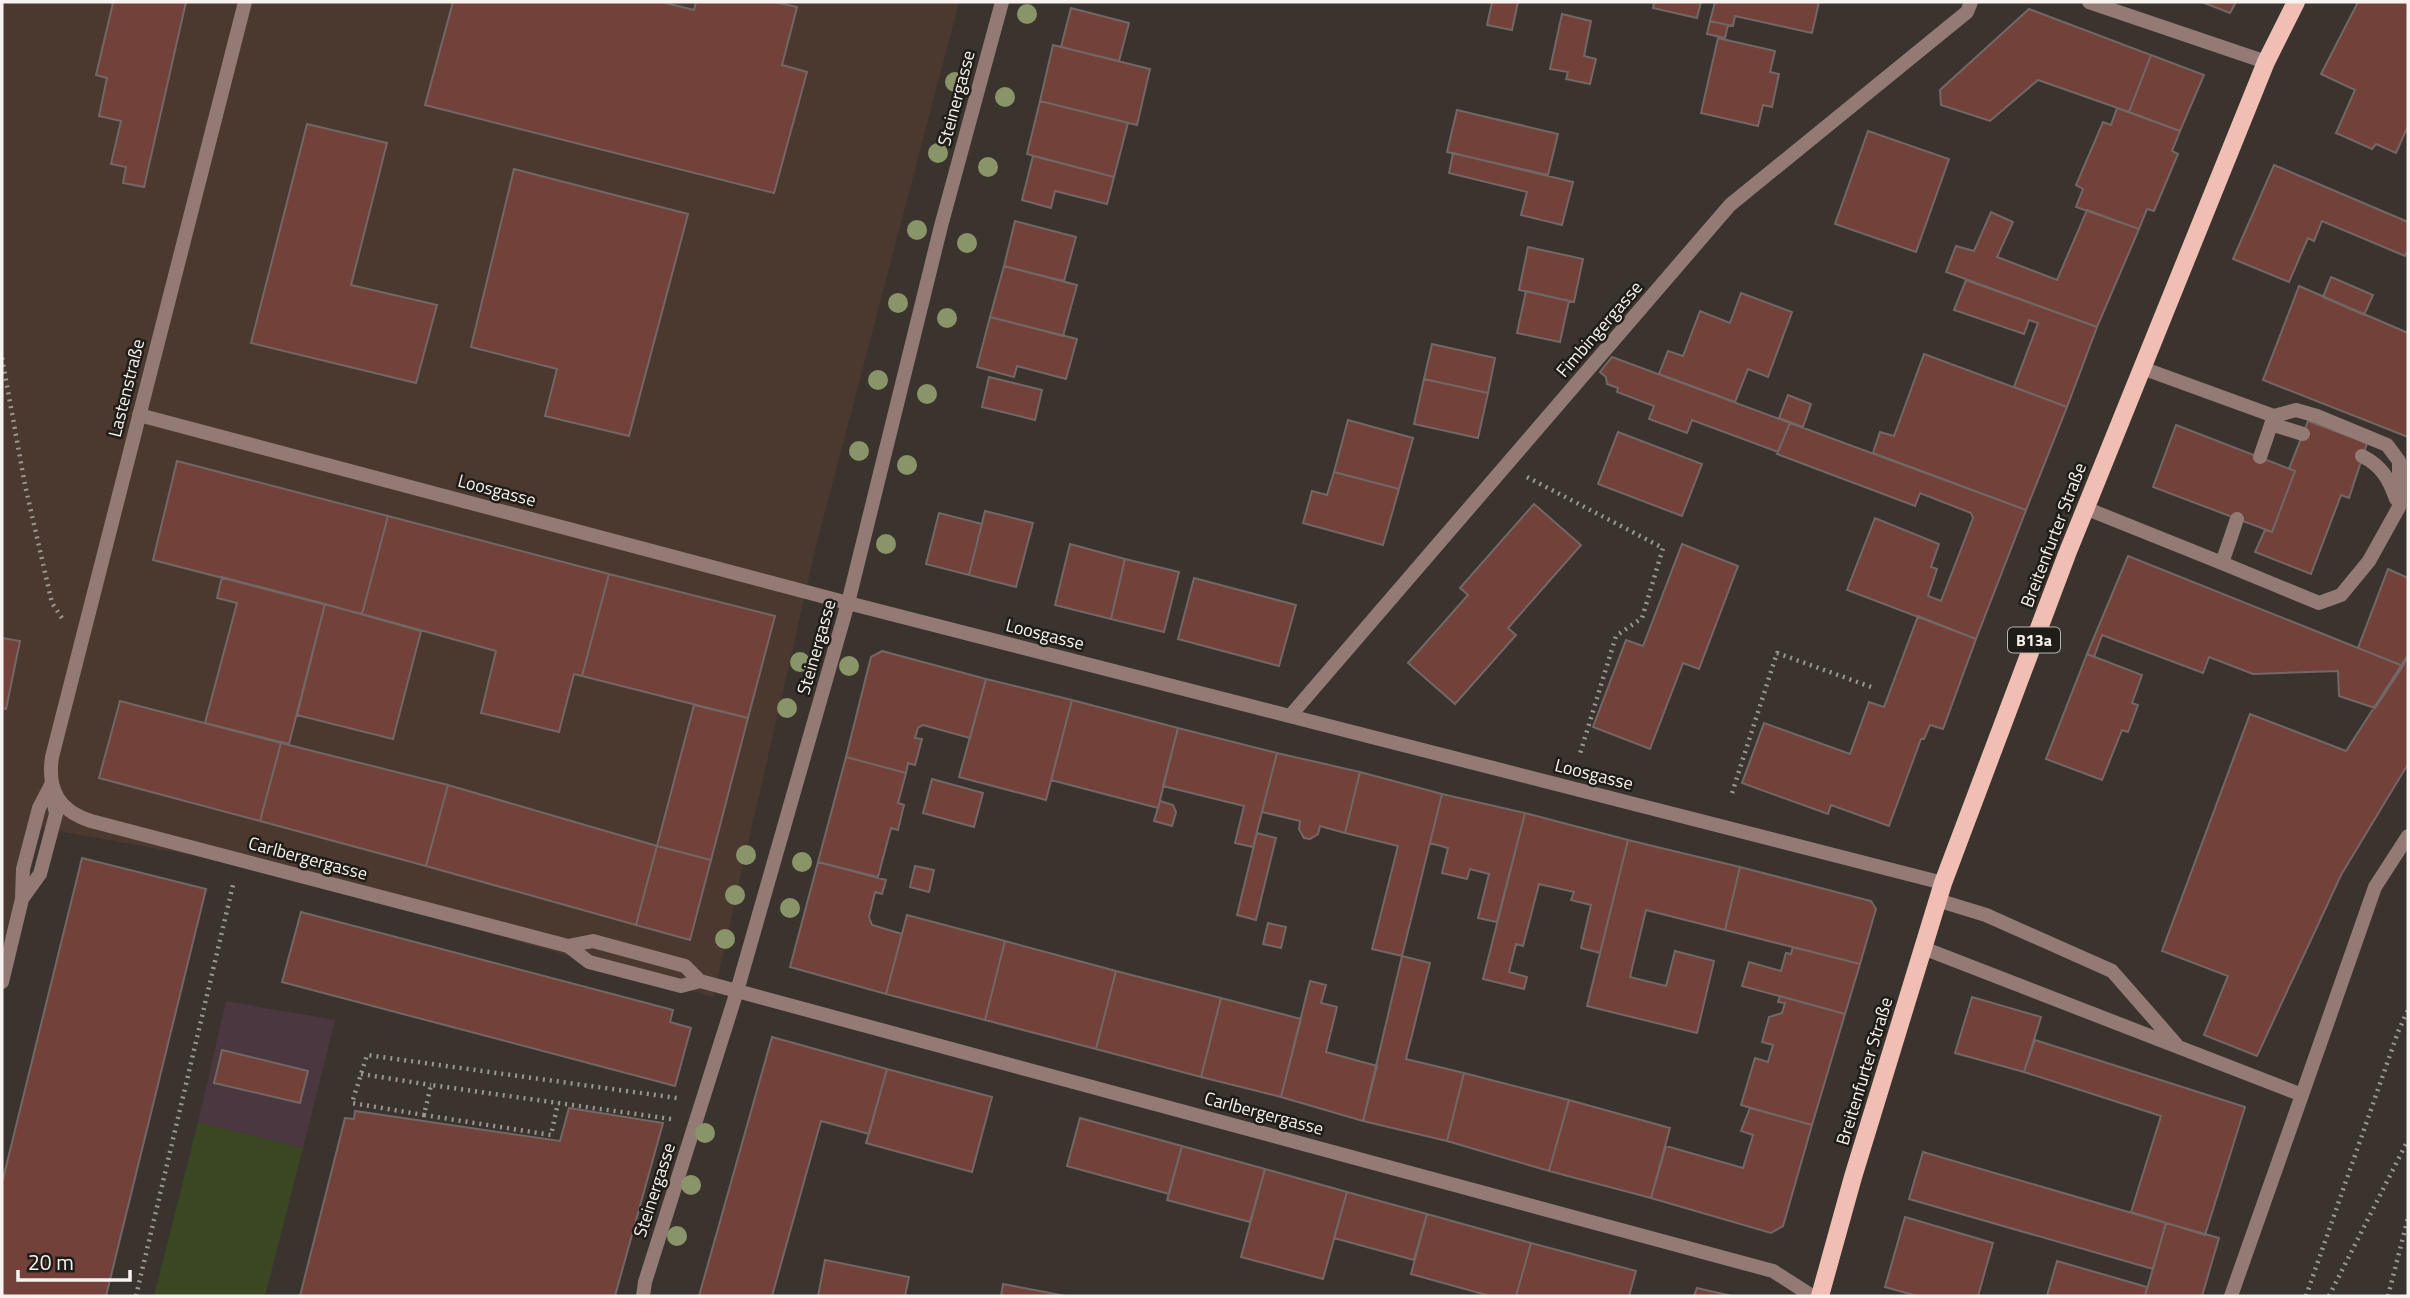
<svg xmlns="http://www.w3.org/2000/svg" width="2410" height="1298" viewBox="0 0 2410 1298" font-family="'Titillium Web',sans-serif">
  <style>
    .industrial { fill: #4b3930 }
    .education { fill: #4a3740 }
    .green { fill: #3b4623 }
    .building { fill: #72413a; stroke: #736766; stroke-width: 2 }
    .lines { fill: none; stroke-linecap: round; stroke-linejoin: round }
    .path { stroke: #9c9691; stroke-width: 4.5; stroke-dasharray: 2 5; stroke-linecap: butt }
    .service { stroke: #937a75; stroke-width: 14 }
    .minor { stroke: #937a75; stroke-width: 14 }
    .tertiary { stroke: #937a75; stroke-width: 14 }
    .primary { stroke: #f0beb3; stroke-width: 18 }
    .tree { fill: #8a9469 }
    .labels { text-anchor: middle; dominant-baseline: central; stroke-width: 5; stroke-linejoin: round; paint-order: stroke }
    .shield { fill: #201d19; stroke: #b7b3af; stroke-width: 2 }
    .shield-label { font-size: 16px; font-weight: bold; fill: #f8f3ef }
    .street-label { font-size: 18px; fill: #f8f3ef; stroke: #201d19 }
  </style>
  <rect width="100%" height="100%" fill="#3b342e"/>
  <path class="industrial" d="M 2,2 L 959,2 L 816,546 L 713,997 L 258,867 L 42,828 L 2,974 Z"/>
  <path class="education" d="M 226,1001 L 335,1020 L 303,1148 L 198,1122 Z"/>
  <path class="green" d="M 198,1122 L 303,1148 L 265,1296 L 154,1296 Z"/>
  <path class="building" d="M 108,2 L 186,2 L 144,187 L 123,183 L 126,167 L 111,164 L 121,121 L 99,116 L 107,78 L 96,75 L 113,3 Z
    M 453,2 L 662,2 L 694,10 L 696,2 L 774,2 L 797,7 L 782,65 L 807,72 L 774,193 L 425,105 Z
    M 1492,2 L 1518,2 L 1512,30 L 1487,25 Z
    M 1654,2 L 1701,2 L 1697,18 L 1653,8 Z
    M 1715,2 L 1819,2 L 1812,33 L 1735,16 L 1733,26 L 1710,21 Z
    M 2202,2 L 2236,2 L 2230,13 Z
    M 2358,2 L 2408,2 L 2408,126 L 2396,153 L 2376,144 L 2372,149 L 2336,133 L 2355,90 L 2321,74 Z
    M 1071,8 L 1129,23 L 1119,61 L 1061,47 Z
    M 2029,9 L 2151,55 L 2129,112 L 2038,80 L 1990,121 L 1941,105 L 1940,90 Z
    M 1562,14 L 1591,21 L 1584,56 L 1596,59 L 1590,84 L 1566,79 L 1568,72 L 1550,69 Z
    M 1710,21 L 1728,25 L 1725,38 L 1707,34 Z
    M 1718,38 L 1775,51 L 1770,72 L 1779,74 L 1772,107 L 1763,105 L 1758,126 L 1701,113 Z
    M 1053,45 L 1150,69 L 1137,125 L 1040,101 Z
    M 2151,55 L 2204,75 L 2180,131 L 2129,112 Z
    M 1040,101 L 1128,123 L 1114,177 L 1027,154 Z
    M 2117,108 L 2180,131 L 2172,151 L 2178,154 L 2154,211 L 2147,209 L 2139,229 L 2076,207 L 2083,189 L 2076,185 L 2103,122 L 2111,125 Z
    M 1457,110 L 1558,134 L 1548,175 L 1447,152 Z
    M 307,124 L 387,143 L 351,285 L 437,305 L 416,383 L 251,343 Z
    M 1868,131 L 1949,159 L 1916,252 L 1835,224 Z
    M 1453,153 L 1573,182 L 1562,225 L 1521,215 L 1527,192 L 1449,173 Z
    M 1033,156 L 1114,177 L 1107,204 L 1055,191 L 1051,208 L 1022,200 Z
    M 2274,165 L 2408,222 L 2408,249 L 2405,256 L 2322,221 L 2314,241 L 2308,238 L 2289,282 L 2233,259 Z
    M 514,169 L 688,214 L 629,436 L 545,416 L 557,369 L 471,347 Z
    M 2087,210 L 2139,229 L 2097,327 L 1946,272 L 1956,246 L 1974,251 L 1991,212 L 2013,222 L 1997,257 L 2057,280 Z
    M 1015,221 L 1076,237 L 1064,281 L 1004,266 Z
    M 1528,247 L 1583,259 L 1574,302 L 1519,290 Z
    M 1004,266 L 1077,285 L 1063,336 L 990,317 Z
    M 2331,277 L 2373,295 L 2364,315 L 2323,297 Z
    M 1966,280 L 2097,327 L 2067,407 L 2014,387 L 2038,323 L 2029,320 L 2024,334 L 1954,310 Z
    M 2299,286 L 2408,333 L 2408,437 L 2263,380 Z
    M 1526,291 L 1569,301 L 1560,342 L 1517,333 Z
    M 1741,293 L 1792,312 L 1768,377 L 1748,369 L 1735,402 L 1659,374 L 1668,351 L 1683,356 L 1700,311 L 1730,323 Z
    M 990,317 L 1077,339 L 1066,379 L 1017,366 L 1014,377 L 977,367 Z
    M 1432,344 L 1495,358 L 1488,393 L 1424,379 Z
    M 1924,354 L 2067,407 L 2026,510 L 1873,453 L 1880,432 L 1894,436 Z
    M 1612,357 L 1790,423 L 1778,452 L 1692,420 L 1687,433 L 1649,419 L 1654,406 L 1617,392 L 1618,388 L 1607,384 L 1606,377 L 1600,372 Z
    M 989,377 L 1042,390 L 1035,420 L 982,407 Z
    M 1424,379 L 1488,393 L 1478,438 L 1414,424 Z
    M 1788,395 L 1811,404 L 1803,427 L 1779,418 Z
    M 1348,420 L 1413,438 L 1399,489 L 1334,472 Z
    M 2308,421 L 2367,443 L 2349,498 L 2341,495 L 2311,574 L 2255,552 L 2265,530 L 2272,532 L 2295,471 L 2289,469 Z
    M 1790,423 L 2026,510 L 1976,639 L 1847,590 L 1875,518 L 1939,544 L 1931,567 L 1937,569 L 1928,596 L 1941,601 L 1973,518 L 1971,513 L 1920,493 L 1915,506 L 1777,454 Z
    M 2176,425 L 2295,471 L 2272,532 L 2153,487 Z
    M 1618,432 L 1702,464 L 1682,516 L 1598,484 Z
    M 177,461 L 388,516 L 362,614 L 153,560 Z
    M 1334,472 L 1399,489 L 1383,545 L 1303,523 L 1312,491 L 1327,495 Z
    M 1534,504 L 1581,545 L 1508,628 L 1516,635 L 1455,704 L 1408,663 L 1468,595 L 1460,588 Z
    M 985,511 L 1033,523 L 1016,587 L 969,575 Z
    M 939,513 L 982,524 L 969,575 L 926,564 Z
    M 388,516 L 609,574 L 582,676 L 574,674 L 559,732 L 481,713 L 496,651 L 362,614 Z
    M 1070,544 L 1125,559 L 1111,619 L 1055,605 Z
    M 1682,544 L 1738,566 L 1699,669 L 1683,663 L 1650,749 L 1593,727 L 1626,640 L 1643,646 Z
    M 2128,556 L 2403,666 L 2375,708 L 2339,696 L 2338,671 L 2253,674 L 2209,657 L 2203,673 L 2102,635 L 2094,657 L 2087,654 Z
    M 1125,559 L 1179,572 L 1164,632 L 1111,619 Z
    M 2388,569 L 2408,578 L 2408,655 L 2403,666 L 2358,648 Z
    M 609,574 L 775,616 L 748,718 L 582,676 Z
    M 222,577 L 325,604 L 289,744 L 205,723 L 237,603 L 217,598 Z
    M 1194,578 L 1296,605 L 1279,666 L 1178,639 Z
    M 325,604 L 421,631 L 393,739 L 297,715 Z
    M 1918,616 L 1976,639 L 1943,729 L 1930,725 L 1924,739 L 1921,739 L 1889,826 L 1831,805 L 1828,814 L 1742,783 L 1764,723 L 1850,754 L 1869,702 L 1884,707 Z
    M 2,638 L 20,641 L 6,709 L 2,708 Z
    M 882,651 L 986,679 L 970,738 L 923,725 L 918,728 L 915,738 L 922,739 L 915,765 L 908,763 L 906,773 L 846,757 L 871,657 Z
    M 2087,654 L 2142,675 L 2132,703 L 2138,705 L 2128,732 L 2122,730 L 2102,780 L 2046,759 Z
    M 2408,655 L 2408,764 L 2341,875 L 2257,1056 L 2204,1035 L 2228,976 L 2162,951 L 2250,714 L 2346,751 Z
    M 986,679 L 1072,700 L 1046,800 L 959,777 Z
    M 1072,700 L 1178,728 L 1158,808 L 1051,780 Z
    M 120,701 L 281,743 L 260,821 L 99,778 Z
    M 694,705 L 748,718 L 711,860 L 657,846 Z
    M 1178,728 L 1277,753 L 1253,847 L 1235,843 L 1244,806 L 1163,786 Z
    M 281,743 L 448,785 L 426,866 L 260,821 Z
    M 1277,753 L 1360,772 L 1345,833 L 1320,826 L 1318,834 L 1310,839 L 1304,838 L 1299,829 L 1300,821 L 1262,812 Z
    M 846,757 L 906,773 L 898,803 L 904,805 L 898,830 L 891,828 L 878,877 L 818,862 Z
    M 1360,772 L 1442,794 L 1402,956 L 1372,949 L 1398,846 L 1345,833 Z
    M 932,779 L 983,793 L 974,827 L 923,813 Z
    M 448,785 L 657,846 L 636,925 L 426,866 Z
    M 1442,794 L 1525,813 L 1497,922 L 1478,918 L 1489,874 L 1470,869 L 1467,879 L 1442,873 L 1448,848 L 1430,843 Z
    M 1160,801 L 1173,805 L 1176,812 L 1172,826 L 1154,821 Z
    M 1525,813 L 1628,840 L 1600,953 L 1581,948 L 1591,905 L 1571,900 L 1574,892 L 1539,884 L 1523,946 L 1516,944 L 1509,972 L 1527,977 L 1524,989 L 1483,979 Z
    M 1257,833 L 1276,838 L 1256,920 L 1237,915 Z
    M 1628,840 L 1740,867 L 1725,930 L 1646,910 L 1630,977 L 1666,986 L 1675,951 L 1714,961 L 1697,1033 L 1587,1006 Z
    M 657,846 L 711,860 L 690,940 L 636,925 Z
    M 82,858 L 206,889 L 106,1296 L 2,1296 L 2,1183 Z
    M 818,862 L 886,880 L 882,894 L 875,892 L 869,917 L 872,925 L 902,934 L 886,994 L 790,967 Z
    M 915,866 L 934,870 L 929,892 L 910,887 Z
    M 1740,867 L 1871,901 L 1876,909 L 1860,964 L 1725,930 Z
    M 301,912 L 673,1010 L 670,1022 L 691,1028 L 675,1086 L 282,982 Z
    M 907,915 L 1005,941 L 985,1020 L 886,994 Z
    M 1268,923 L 1286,927 L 1281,948 L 1263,944 Z
    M 1005,941 L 1116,971 L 1096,1049 L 985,1020 Z
    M 1793,947 L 1860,964 L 1845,1014 L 1742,986 L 1749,962 L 1781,971 L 1786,953 L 1791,954 Z
    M 1402,956 L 1430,963 L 1406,1059 L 1464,1073 L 1447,1141 L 1363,1121 Z
    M 1116,971 L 1221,998 L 1201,1077 L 1096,1049 Z
    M 1310,981 L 1326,985 L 1321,1003 L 1337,1007 L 1326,1052 L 1377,1066 L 1363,1121 L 1281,1097 Z
    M 1780,996 L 1845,1014 L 1812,1125 L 1741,1105 L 1755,1058 L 1768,1062 L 1773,1045 L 1762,1042 L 1769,1017 L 1782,1013 L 1785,1003 L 1778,1002 Z
    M 1972,997 L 2041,1017 L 2024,1072 L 1955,1053 Z
    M 1221,998 L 1301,1019 L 1281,1097 L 1201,1077 Z
    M 772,1037 L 887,1069 L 869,1134 L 821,1121 L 772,1296 L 699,1296 Z
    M 2035,1040 L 2245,1107 L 2205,1235 L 2131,1212 L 2161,1116 L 2024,1072 Z
    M 222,1050 L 308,1071 L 300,1103 L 214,1083 Z
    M 887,1069 L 992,1097 L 972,1172 L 866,1143 Z
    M 1464,1073 L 1569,1100 L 1549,1171 L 1447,1141 Z
    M 1569,1100 L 1670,1128 L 1651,1198 L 1549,1171 Z
    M 569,1108 L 663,1123 L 615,1296 L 300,1296 L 345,1118 L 354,1119 L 355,1111 L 560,1141 Z
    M 1750,1108 L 1812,1125 L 1783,1226 L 1771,1233 L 1651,1198 L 1666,1146 L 1743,1168 L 1753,1135 L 1741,1131 Z
    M 1080,1118 L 1182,1146 L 1169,1194 L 1067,1166 Z
    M 1182,1146 L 1265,1169 L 1250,1222 L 1167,1200 Z
    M 1923,1152 L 2166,1223 L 2153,1269 L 1909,1199 Z
    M 1265,1169 L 1347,1192 L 1323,1279 L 1241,1257 Z
    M 1347,1192 L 1427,1214 L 1414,1260 L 1334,1238 Z
    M 1427,1214 L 1531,1243 L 1516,1296 L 1490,1296 L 1411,1274 Z
    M 1905,1217 L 1993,1243 L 1978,1296 L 1917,1296 L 1885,1287 Z
    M 2166,1223 L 2219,1238 L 2202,1296 L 2145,1296 Z
    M 1531,1243 L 1636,1271 L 1629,1296 L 1516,1296 Z
    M 825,1260 L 909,1277 L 905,1296 L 818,1296 Z
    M 2057,1261 L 2147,1287 L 2145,1296 L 2047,1296 Z
    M 1003,1284 L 1066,1296 L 1001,1296 Z
    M 1697,1288 L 1732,1296 L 1694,1296 Z"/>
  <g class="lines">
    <path class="path" d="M 2,358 L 25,485 L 52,603 L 62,618
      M 1527,477 L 1663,548 L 1642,618 L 1616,636 L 1579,757
      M 1732,793 L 1777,653 L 1874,688
      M 361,1074 L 431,1085
      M 424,1115 L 551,1135 L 558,1103
      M 671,1119 L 431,1085 L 424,1115 L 352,1103 L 367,1055 L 677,1098
      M 136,1296 L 233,885
      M 2306,1296 L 2398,1032 L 2408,1010
      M 2329,1296 L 2408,1140
      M 2388,1296 L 2408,1218"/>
    <path class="service" d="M 2142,368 L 2274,416 L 2260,457
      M 2271,424 L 2303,434
      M 2362,456 C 2382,466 2389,479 2396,499
      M 2085,508 L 2222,563 L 2237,519
      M 2222,563 L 2319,603 L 2341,595 L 2369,561 L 2399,507 L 2399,461 L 2387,445 L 2317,416 L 2296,410 L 2274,416
      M 1937,900 L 1986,915 L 2112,971 L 2176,1044
      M 1923,948 L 2302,1095 L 2231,1296
      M 2302,1095 L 2375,887 L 2408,836"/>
    <path class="minor" d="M 2089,2 L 2266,62
      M 139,415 L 848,603 L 1943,883
      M 1290,716 L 1730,205 L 1967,12 L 1971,2
      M 22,899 L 40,874 L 56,814 L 51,786
      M 2,982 L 22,899 L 23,869 L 39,808 L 51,785
      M 643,1296 L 645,1282 L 737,991 L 848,603 L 941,226 L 1002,2"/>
    <path class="tertiary" d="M 245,2 L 52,757 C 47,790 59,811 91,821 L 568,946 L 589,962 L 681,986 L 700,981 L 1773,1271 L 1812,1296
      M 568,946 L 593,941 L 685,966 L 700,981"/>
    <path class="primary" d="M 1820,1296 L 1853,1177 L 1943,883 L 2067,554 L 2266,62 L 2296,2"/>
  </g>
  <g class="tree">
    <circle cx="1027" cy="14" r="10"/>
    <circle cx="955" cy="82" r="10"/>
    <circle cx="1005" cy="97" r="10"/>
    <circle cx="938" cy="153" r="10"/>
    <circle cx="988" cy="167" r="10"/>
    <circle cx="917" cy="230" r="10"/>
    <circle cx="967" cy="243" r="10"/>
    <circle cx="898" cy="303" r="10"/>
    <circle cx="947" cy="318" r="10"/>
    <circle cx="878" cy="380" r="10"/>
    <circle cx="927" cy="394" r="10"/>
    <circle cx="859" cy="451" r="10"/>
    <circle cx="907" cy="465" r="10"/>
    <circle cx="886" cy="544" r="10"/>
    <circle cx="800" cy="662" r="10"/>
    <circle cx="849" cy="666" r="10"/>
    <circle cx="787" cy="708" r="10"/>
    <circle cx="746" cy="855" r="10"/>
    <circle cx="802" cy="862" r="10"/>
    <circle cx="735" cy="895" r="10"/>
    <circle cx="790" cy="908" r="10"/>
    <circle cx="725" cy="939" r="10"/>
    <circle cx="705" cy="1133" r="10"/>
    <circle cx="691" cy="1185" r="10"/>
    <circle cx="677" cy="1236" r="10"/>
  </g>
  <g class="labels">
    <rect class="shield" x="2008" y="627.5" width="52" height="25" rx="5"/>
    <g class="shield-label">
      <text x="2034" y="640">B13a</text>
    </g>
    <g class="street-label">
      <text transform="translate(956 98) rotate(-75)">Steinergasse</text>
      <text transform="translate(1599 329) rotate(-49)">Fimbingergasse</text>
      <text transform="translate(126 388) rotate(-76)">Lastenstraße</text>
      <text transform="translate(497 490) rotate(15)">Loosgasse</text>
      <text transform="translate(2053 535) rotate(-69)">Breitenfurter Straße</text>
      <text transform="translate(1045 634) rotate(14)">Loosgasse</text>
      <text transform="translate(816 647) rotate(-74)">Steinergasse</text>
      <text transform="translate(1594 774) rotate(14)">Loosgasse</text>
      <text transform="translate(308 858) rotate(15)">Carlbergergasse</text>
      <text transform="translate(1864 1071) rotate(-73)">Breitenfurter Straße</text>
      <text transform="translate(1264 1113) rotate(15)">Carlbergergasse</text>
      <text transform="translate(654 1190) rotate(-72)">Steinergasse</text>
    </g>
  </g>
  <rect width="2410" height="1298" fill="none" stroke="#f8f3ef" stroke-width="7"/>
  <path d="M18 1270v10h112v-10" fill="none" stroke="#f8f3ef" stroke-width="3.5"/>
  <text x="28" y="1270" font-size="21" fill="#f8f3ef" stroke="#201d19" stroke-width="5" paint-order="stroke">20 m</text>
</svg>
